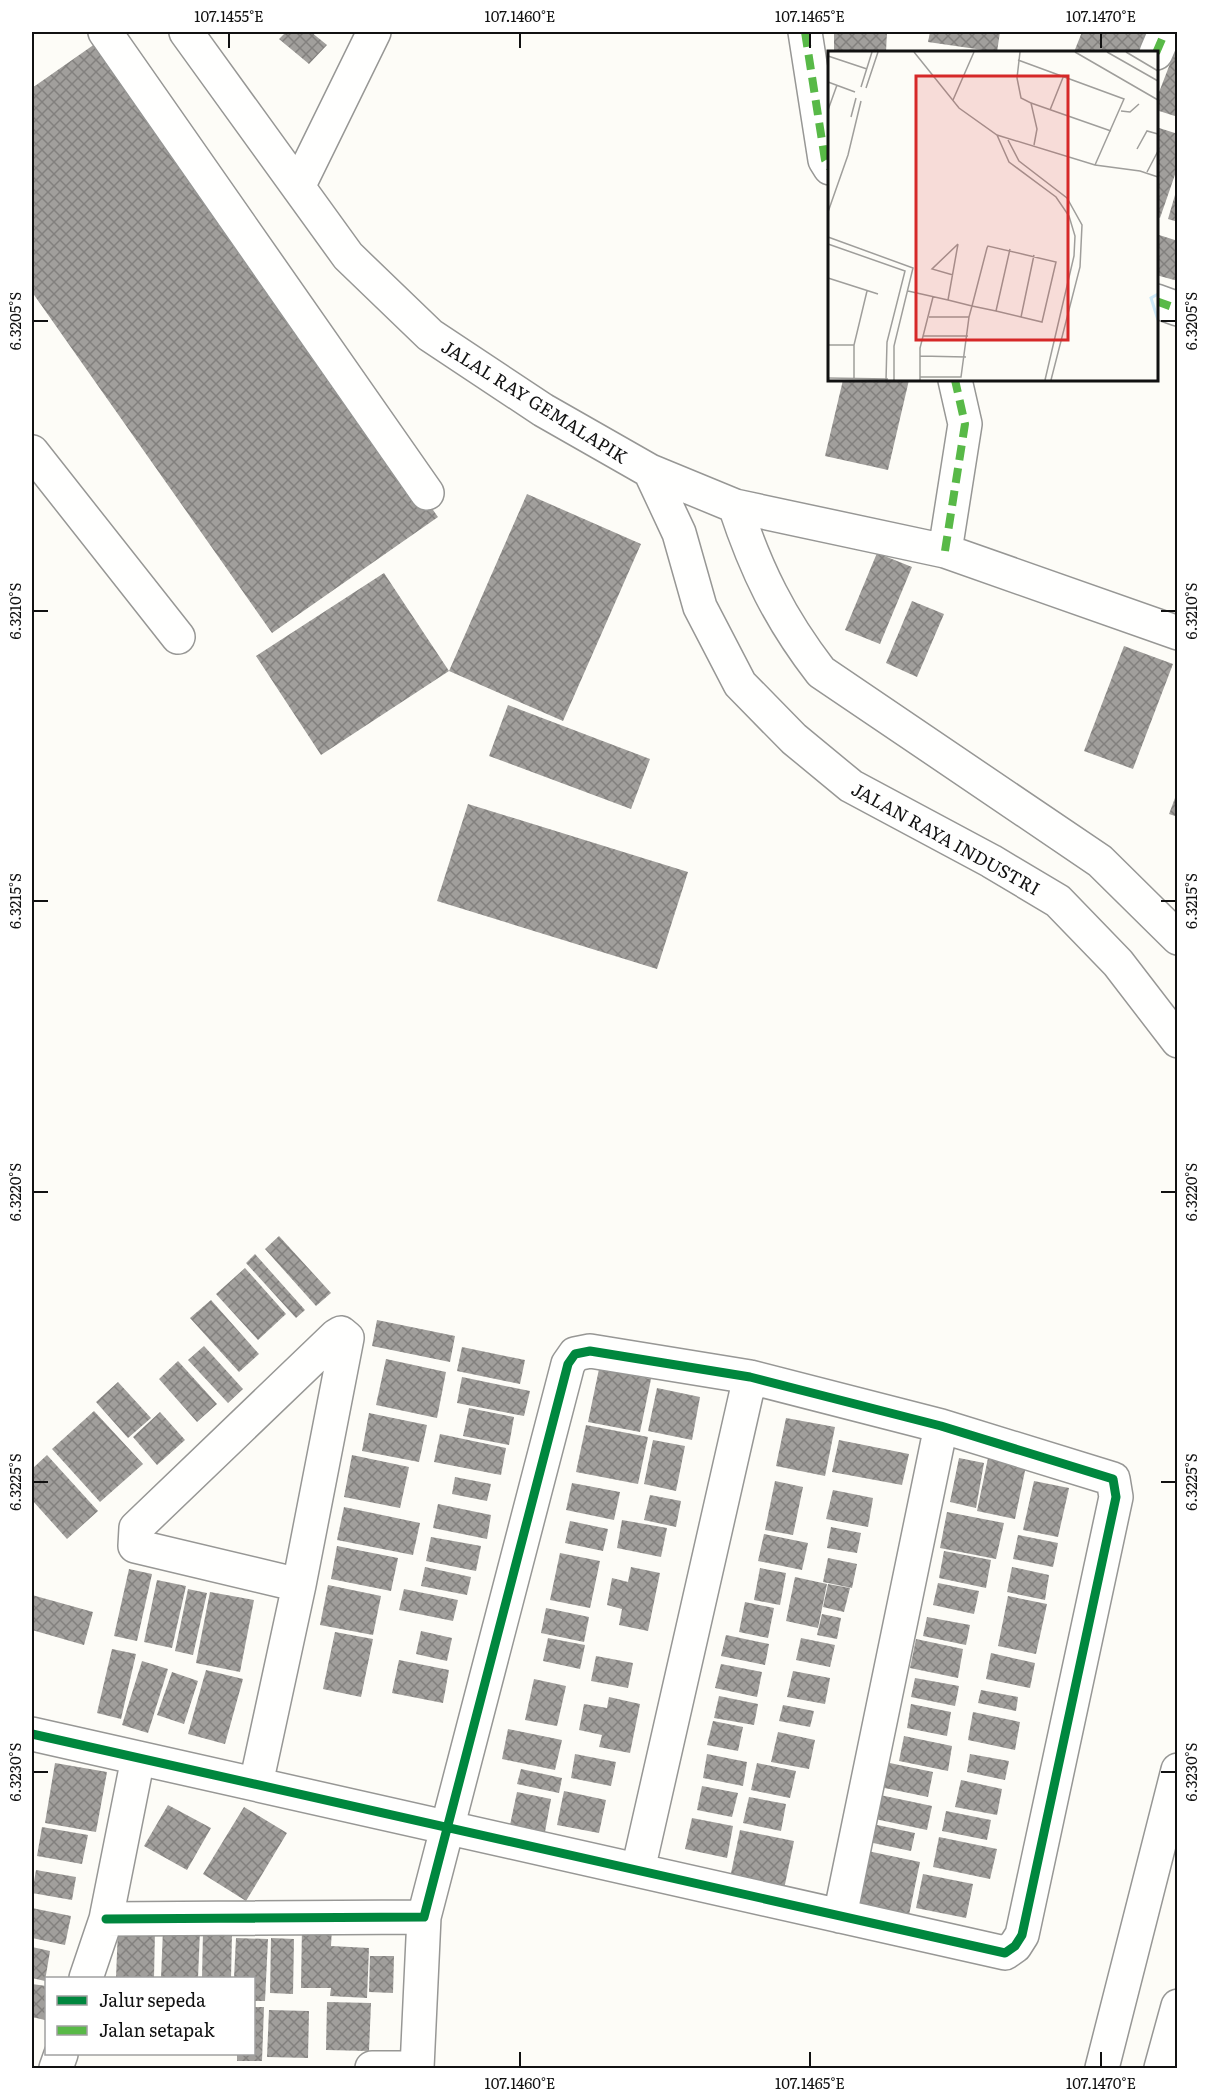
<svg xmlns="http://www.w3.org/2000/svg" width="1209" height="2100" viewBox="0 0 1209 2100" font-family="Literata,serif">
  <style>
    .building { fill: url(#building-cross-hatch) }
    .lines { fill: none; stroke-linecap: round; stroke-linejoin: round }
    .minor-casing { stroke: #979795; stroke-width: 36 }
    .minor { stroke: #fffffe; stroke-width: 33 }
    .quiet { stroke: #58b947; stroke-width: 8; stroke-dasharray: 15 8; stroke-linecap: butt }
    .cycleway-casing { stroke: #fff; stroke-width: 13 }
    .cycleway { stroke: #00873e; stroke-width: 9 }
    .ticks { fill: none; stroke: #111; stroke-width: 2 }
    .labels { text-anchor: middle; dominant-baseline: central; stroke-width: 6; stroke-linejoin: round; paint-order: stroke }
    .street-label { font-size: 18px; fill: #111; stroke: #fff }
    .inset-river { fill: none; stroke: #cde8f7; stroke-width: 3 }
    .inset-road { fill: none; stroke: #9f9e9b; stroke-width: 1.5 }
    .view { fill: #d62828; fill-opacity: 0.15; stroke: #d62828; stroke-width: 3 }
    .inset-edge { fill: none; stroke: #111; stroke-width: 3 }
    .neatline { fill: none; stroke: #111; stroke-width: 2 }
    .ticks-label { font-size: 15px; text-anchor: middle; fill: #111 }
  </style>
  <defs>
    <pattern id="building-cross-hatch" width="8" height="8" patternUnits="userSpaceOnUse" patternTransform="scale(1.5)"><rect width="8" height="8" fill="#a19f9c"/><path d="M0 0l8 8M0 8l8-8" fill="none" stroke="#82807e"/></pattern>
  </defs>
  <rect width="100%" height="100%" fill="#fdfcf7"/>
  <path class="building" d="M 286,32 L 311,32 L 327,45 L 309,64 L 279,39 Z
    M 834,32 L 887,32 L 886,52 L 834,52 Z
    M 930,32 L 1000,32 L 997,52 L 928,42 Z
    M 1082,32 L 1150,32 L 1142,52 L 1074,52 Z
    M 102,39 L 438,517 L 272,633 L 32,292 L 32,88 Z
    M 1178,43 L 1178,117 L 1156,110 L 1156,100 Z
    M 1156,127 L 1178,134 L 1178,166 L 1160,218 L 1156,216 Z
    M 1177,188 L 1178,188 L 1178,222 L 1168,219 Z
    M 1156,234 L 1178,241 L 1178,281 L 1156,275 Z
    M 843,380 L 909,380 L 888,470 L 825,456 Z
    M 527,494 L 641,544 L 563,721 L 449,671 L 321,755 L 256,656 L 384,573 L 449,671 Z
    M 877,553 L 912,567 L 880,644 L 845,630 Z
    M 912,601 L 944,614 L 917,677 L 886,663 Z
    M 1124,646 L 1173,664 L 1133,769 L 1084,751 Z
    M 508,705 L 650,759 L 631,809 L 489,756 Z
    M 1178,790 L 1178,817 L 1169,814 Z
    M 468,804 L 688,872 L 657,969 L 437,901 Z
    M 279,1236 L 331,1293 L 316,1306 L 265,1249 Z
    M 255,1254 L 305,1310 L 296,1318 L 246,1263 Z
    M 245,1268 L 286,1314 L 258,1340 L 216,1294 Z
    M 211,1300 L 259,1354 L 239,1372 L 190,1318 Z
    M 377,1320 L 455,1336 L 450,1362 L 372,1346 Z
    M 204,1346 L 243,1389 L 228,1403 L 188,1360 Z
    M 462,1347 L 525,1360 L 520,1384 L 457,1371 Z
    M 386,1359 L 446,1372 L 437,1418 L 376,1405 Z
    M 178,1361 L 217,1404 L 197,1422 L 159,1379 Z
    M 599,1369 L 651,1379 L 640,1432 L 588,1422 Z
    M 462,1377 L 530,1391 L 524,1416 L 457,1403 Z
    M 118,1382 L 151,1418 L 128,1438 L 96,1402 Z
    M 657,1388 L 700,1397 L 692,1440 L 648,1431 Z
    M 469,1408 L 514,1417 L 509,1445 L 463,1436 Z
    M 94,1411 L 143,1464 L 100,1502 L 52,1449 Z
    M 160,1412 L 185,1440 L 157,1465 L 133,1437 Z
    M 369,1413 L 427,1425 L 419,1462 L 362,1451 Z
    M 786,1418 L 835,1427 L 825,1476 L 776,1466 Z
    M 586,1425 L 648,1437 L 638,1484 L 576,1472 Z
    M 440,1434 L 506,1448 L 501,1475 L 434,1462 Z
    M 653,1440 L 685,1446 L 676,1491 L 644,1484 Z
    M 839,1440 L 909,1454 L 902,1485 L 832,1472 Z
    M 47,1455 L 98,1511 L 67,1539 L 32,1500 L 32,1469 Z
    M 352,1455 L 409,1467 L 400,1508 L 344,1497 Z
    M 959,1458 L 984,1463 L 976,1508 L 950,1502 Z
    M 988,1458 L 1026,1466 L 1015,1519 L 977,1511 Z
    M 455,1477 L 491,1484 L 487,1501 L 452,1494 Z
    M 775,1481 L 803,1487 L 793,1535 L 765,1530 Z
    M 1034,1481 L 1069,1488 L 1058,1537 L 1023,1530 Z
    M 572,1483 L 620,1492 L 614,1520 L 566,1510 Z
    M 833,1490 L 873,1498 L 868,1527 L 826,1519 Z
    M 650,1495 L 681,1501 L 676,1527 L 644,1520 Z
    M 438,1504 L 491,1515 L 487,1539 L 433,1528 Z
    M 344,1507 L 420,1523 L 413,1555 L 337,1540 Z
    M 947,1512 L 1004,1523 L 996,1559 L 940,1548 Z
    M 622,1520 L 667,1528 L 661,1557 L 617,1548 Z
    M 570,1521 L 608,1529 L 603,1551 L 565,1543 Z
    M 831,1527 L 861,1533 L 857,1553 L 827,1548 Z
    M 764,1534 L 808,1543 L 802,1570 L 758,1561 Z
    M 1018,1535 L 1058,1543 L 1053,1567 L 1013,1559 Z
    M 431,1537 L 481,1546 L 476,1571 L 426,1561 Z
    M 337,1546 L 398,1558 L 391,1591 L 331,1579 Z
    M 944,1551 L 991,1560 L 986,1588 L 939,1578 Z
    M 560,1553 L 600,1561 L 590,1608 L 550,1600 Z
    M 828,1558 L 857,1564 L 852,1588 L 823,1582 Z
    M 425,1567 L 471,1577 L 467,1595 L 421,1586 Z
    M 631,1567 L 660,1573 L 648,1631 L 619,1625 L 622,1609 L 607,1605 L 612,1578 L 628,1582 Z
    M 1012,1567 L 1049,1575 L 1045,1600 L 1007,1592 Z
    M 760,1568 L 786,1573 L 780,1605 L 754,1600 Z
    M 129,1569 L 152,1574 L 137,1641 L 114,1636 Z
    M 795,1577 L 827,1584 L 818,1628 L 786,1621 Z
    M 157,1580 L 186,1586 L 172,1648 L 144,1642 Z
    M 938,1583 L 979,1591 L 974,1614 L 933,1605 Z
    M 828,1584 L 850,1588 L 844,1612 L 823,1607 Z
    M 328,1585 L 381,1596 L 373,1635 L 320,1625 Z
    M 188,1589 L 207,1593 L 193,1655 L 175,1651 Z
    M 404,1589 L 458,1600 L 453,1621 L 399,1610 Z
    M 210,1592 L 254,1600 L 240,1672 L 196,1663 Z
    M 32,1595 L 93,1612 L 84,1645 L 32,1630 Z
    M 1008,1596 L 1047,1604 L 1036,1654 L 998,1646 Z
    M 745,1602 L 774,1608 L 768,1638 L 739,1632 Z
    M 546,1608 L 589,1617 L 584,1642 L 541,1633 Z
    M 822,1614 L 841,1618 L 837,1639 L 817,1635 Z
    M 927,1617 L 970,1625 L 966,1645 L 923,1636 Z
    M 421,1631 L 452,1638 L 447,1661 L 416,1654 Z
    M 335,1632 L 373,1639 L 361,1697 L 323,1689 Z
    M 726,1635 L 769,1644 L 765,1665 L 721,1656 Z
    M 548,1638 L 585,1645 L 580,1669 L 543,1661 Z
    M 801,1638 L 835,1645 L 830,1667 L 796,1660 Z
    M 916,1639 L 963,1649 L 958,1678 L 910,1668 Z
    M 112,1649 L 136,1654 L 121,1719 L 97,1713 Z
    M 991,1653 L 1035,1663 L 1030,1688 L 986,1679 Z
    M 596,1656 L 633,1663 L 628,1688 L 591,1681 Z
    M 399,1660 L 449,1670 L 443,1703 L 392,1693 Z
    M 142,1661 L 168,1669 L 148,1733 L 122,1725 Z
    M 721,1664 L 762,1672 L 757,1697 L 715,1688 Z
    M 206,1670 L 243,1679 L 225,1744 L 188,1734 Z
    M 793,1671 L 830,1678 L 825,1704 L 787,1697 Z
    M 172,1672 L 198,1681 L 184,1724 L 157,1715 Z
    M 915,1678 L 959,1686 L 955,1706 L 911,1697 Z
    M 534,1679 L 566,1686 L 557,1726 L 525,1720 Z
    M 981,1690 L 1018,1697 L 1016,1711 L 978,1703 Z
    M 719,1696 L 758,1704 L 754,1725 L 714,1718 Z
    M 609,1697 L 640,1704 L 630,1753 L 599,1747 L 602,1735 L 579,1730 L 584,1704 L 607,1708 Z
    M 911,1704 L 951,1712 L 947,1736 L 907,1728 Z
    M 783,1705 L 814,1711 L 810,1727 L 779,1721 Z
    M 973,1712 L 1020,1722 L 1015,1750 L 968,1740 Z
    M 713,1721 L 743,1727 L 738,1751 L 707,1745 Z
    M 508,1729 L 562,1740 L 555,1770 L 502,1759 Z
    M 778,1732 L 815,1740 L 809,1769 L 771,1762 Z
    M 904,1736 L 952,1746 L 948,1771 L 899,1761 Z
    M 575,1754 L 616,1762 L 611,1786 L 571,1778 Z
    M 707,1754 L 747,1762 L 743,1786 L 703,1778 Z
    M 970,1754 L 1009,1761 L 1005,1780 L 967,1772 Z
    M 885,1762 L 933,1772 L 928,1797 L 880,1787 Z
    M 55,1763 L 107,1772 L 96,1832 L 45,1823 Z
    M 757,1763 L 796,1771 L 790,1798 L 751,1790 Z
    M 521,1769 L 562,1778 L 559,1793 L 517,1784 Z
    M 961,1780 L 1002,1789 L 997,1815 L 955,1807 Z
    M 702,1786 L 738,1793 L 732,1817 L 697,1810 Z
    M 564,1791 L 606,1800 L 599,1833 L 557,1825 Z
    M 517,1792 L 551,1799 L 545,1832 L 510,1825 Z
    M 880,1795 L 932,1806 L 927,1830 L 875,1819 Z
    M 749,1797 L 786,1804 L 781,1831 L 743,1823 Z
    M 168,1805 L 211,1828 L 187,1870 L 144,1846 Z
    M 244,1807 L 287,1833 L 246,1901 L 203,1874 Z
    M 946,1811 L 991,1820 L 987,1840 L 942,1831 Z
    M 692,1818 L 733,1826 L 727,1858 L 685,1849 Z
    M 863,1822 L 915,1833 L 911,1851 L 859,1840 Z
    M 42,1827 L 88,1835 L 82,1864 L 37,1856 Z
    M 740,1830 L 794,1841 L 783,1894 L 729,1883 Z
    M 939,1837 L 997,1849 L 990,1879 L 933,1867 Z
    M 858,1849 L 920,1862 L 909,1915 L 847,1902 Z
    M 36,1870 L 76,1877 L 72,1900 L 32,1893 Z
    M 923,1874 L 973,1884 L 966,1918 L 916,1908 Z
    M 32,1908 L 71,1916 L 65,1945 L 32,1938 Z
    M 302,1926 L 332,1927 L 331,1946 L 369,1948 L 367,1998 L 330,1996 L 331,1988 L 301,1988 Z
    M 118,1928 L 155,1929 L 154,1978 L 116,1978 Z
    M 163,1929 L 200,1930 L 198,1978 L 161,1978 Z
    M 203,1932 L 232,1933 L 231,1978 L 202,1978 Z
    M 236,1938 L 268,1939 L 265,2001 L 254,2001 L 254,1978 L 234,1978 Z
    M 271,1938 L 294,1939 L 293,1994 L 270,1993 Z
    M 32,1947 L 50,1951 L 45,1981 L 32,1978 Z
    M 370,1956 L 394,1956 L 393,1993 L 369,1992 Z
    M 32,1984 L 46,1986 L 45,2020 L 32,2017 Z
    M 327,2002 L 371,2003 L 369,2051 L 326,2050 Z
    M 254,2007 L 264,2007 L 262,2061 L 237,2061 L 237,2054 L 254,2054 Z
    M 269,2010 L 309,2011 L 308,2058 L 267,2057 Z"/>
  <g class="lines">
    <g class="minor-casing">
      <path id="minor" d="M 105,32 L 427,493
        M 186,32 L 348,256 L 430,335 L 543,410 L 650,471 L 735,506 L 945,551 L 1178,633
        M 805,32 L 825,160 L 830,168
        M 1156,53 L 1165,32
        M 298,187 L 374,32
        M 1156,301 L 1178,309
        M 32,452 L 178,637
        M 650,471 L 679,533 L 700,607 L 740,684 L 794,739 L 851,786 L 991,861 L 1058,901 L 1118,963 L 1178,1041
        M 735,506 C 756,570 780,619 821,672 L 1100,861 L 1178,938
        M 945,551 L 965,424 L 955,380
        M 32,1734 C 356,1807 680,1880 1005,1953 L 1015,1946 L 1022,1935 L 1116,1497 L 1113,1479 L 941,1426 L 750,1377 L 590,1351 L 575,1354 L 568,1364 L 424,1917 L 106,1919
        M 256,1784 L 299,1585 L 347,1338 L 341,1333 L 336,1336 L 136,1528 L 135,1546 L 299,1585
        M 638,1870 L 750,1377
        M 840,1916 L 941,1426
        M 86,1978 L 106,1919 L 138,1758
        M 56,2068 L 61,2054
        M 372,2068 L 417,2068
        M 417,2068 L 424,1917
        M 1102,2068 L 1178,1770
        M 1161,2068 L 1178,2006"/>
    </g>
    <use href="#minor" class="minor"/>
    <path class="quiet" d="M 805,32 L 825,160 L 830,168
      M 1156,53 L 1165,32
      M 1156,301 L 1178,309
      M 945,551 L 965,424 L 955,380"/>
    <g class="cycleway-casing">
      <path id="cycleway" d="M 32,1734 C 356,1807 680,1880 1005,1953 L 1015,1946 L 1022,1935 L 1116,1497 L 1113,1479 L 941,1426 L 750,1377 L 590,1351 L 575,1354 L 568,1364 L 424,1917 L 106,1919"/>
    </g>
    <use href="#cycleway" class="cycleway"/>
  </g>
  <path class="ticks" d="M 229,33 L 229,48M 520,33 L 520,48M 810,33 L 810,48M 1101,33 L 1101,48M 33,321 L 48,321M 1161,321 L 1176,321M 33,611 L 48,611M 1161,611 L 1176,611M 33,901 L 48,901M 1161,901 L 1176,901M 33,1192 L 48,1192M 1161,1192 L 1176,1192M 33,1482 L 48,1482M 1161,1482 L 1176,1482M 33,1772 L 48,1772M 1161,1772 L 1176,1772M 520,2052 L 520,2067M 810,2052 L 810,2067M 1101,2052 L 1101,2067"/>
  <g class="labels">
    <g class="street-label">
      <text transform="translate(535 401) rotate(32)">JALAL RAY GEMALAPIK</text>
      <text transform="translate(946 838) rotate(29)">JALAN RAYA INDUSTRI</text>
    </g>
  </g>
  <g transform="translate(828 51)">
    <rect width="330" height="330" fill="#fdfcf7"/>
    <path class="inset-river" d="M 330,243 L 323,247 L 330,269"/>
    <path class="inset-road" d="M 86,1 L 131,57 L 169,84 L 267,114 L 312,120 L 330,126M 192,1 L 189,27 L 193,47 L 203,52 L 209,78 L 206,94M 247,1 L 330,49M 279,1 L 330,30M 298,1 L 330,20M 0,5 L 39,18M 190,9 L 296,48 L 267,114M 0,31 L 27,41M 33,36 L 44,1M 38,37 L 50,1M 125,49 L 146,1M 203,52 L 283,80M 0,59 L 9,34M 222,59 L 236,24M 293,60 L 302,61 L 311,53M 23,66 L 28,47M 169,84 L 181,111 L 228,146 L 241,165 L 247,185 L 246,205 L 217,329M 180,89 L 191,110 L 239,147 L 254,174 L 252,216 L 223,329M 309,98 L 319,80 L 330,83M 319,121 L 330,100M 0,161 L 20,104 L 33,50M 0,186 L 85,217 L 66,295 L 66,329M 0,193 L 77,220 L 59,291 L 58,329M 125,224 L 104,218 L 130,193M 0,227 L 50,243M 80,240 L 120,249 L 144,255 L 168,260 L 193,266 L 214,271 L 228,211 L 160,195 L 159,197 L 144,255 L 141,266 L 101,266M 120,249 L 130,193M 168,260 L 182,198M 193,266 L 206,204M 95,285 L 140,285M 0,294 L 26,294M 92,305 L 138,306M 92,326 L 133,326 L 141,266M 0,327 L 60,328M 26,328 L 26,294 L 39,240M 92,329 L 92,297 L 105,246"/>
    <path class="view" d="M 88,25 L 240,25 L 240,289 L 88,289 Z"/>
    <rect width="330" height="330" class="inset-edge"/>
  </g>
  <rect width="1209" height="2100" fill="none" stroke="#ffffff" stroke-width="66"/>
  <rect x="45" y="1977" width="210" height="78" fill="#ffffff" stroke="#a0a0a0" stroke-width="1.5"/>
  <rect x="57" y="1996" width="30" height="9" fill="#00873e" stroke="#a0a0a0" stroke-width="1.5"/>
  <text x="99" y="2007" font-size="18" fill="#111111">Jalur sepeda</text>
  <rect x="57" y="2026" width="30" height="9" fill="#58b947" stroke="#a0a0a0" stroke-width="1.5"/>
  <text x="99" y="2037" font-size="18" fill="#111111">Jalan setapak</text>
  <rect x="33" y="33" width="1143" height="2034" class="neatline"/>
  <g class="ticks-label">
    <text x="229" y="22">107.1455°E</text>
    <text x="520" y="22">107.1460°E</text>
    <text x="810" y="22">107.1465°E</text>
    <text x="1101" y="22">107.1470°E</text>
    <text transform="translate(16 321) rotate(-90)" y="5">6.3205°S</text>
    <text transform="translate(1192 321) rotate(-90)" y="5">6.3205°S</text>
    <text transform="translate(16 611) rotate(-90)" y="5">6.3210°S</text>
    <text transform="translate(1192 611) rotate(-90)" y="5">6.3210°S</text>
    <text transform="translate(16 901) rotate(-90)" y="5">6.3215°S</text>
    <text transform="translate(1192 901) rotate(-90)" y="5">6.3215°S</text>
    <text transform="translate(16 1192) rotate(-90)" y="5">6.3220°S</text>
    <text transform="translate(1192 1192) rotate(-90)" y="5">6.3220°S</text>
    <text transform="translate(16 1482) rotate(-90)" y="5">6.3225°S</text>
    <text transform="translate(1192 1482) rotate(-90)" y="5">6.3225°S</text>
    <text transform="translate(16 1772) rotate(-90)" y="5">6.3230°S</text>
    <text transform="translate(1192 1772) rotate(-90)" y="5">6.3230°S</text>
    <text x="520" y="2089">107.1460°E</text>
    <text x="810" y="2089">107.1465°E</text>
    <text x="1101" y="2089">107.1470°E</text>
  </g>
</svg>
